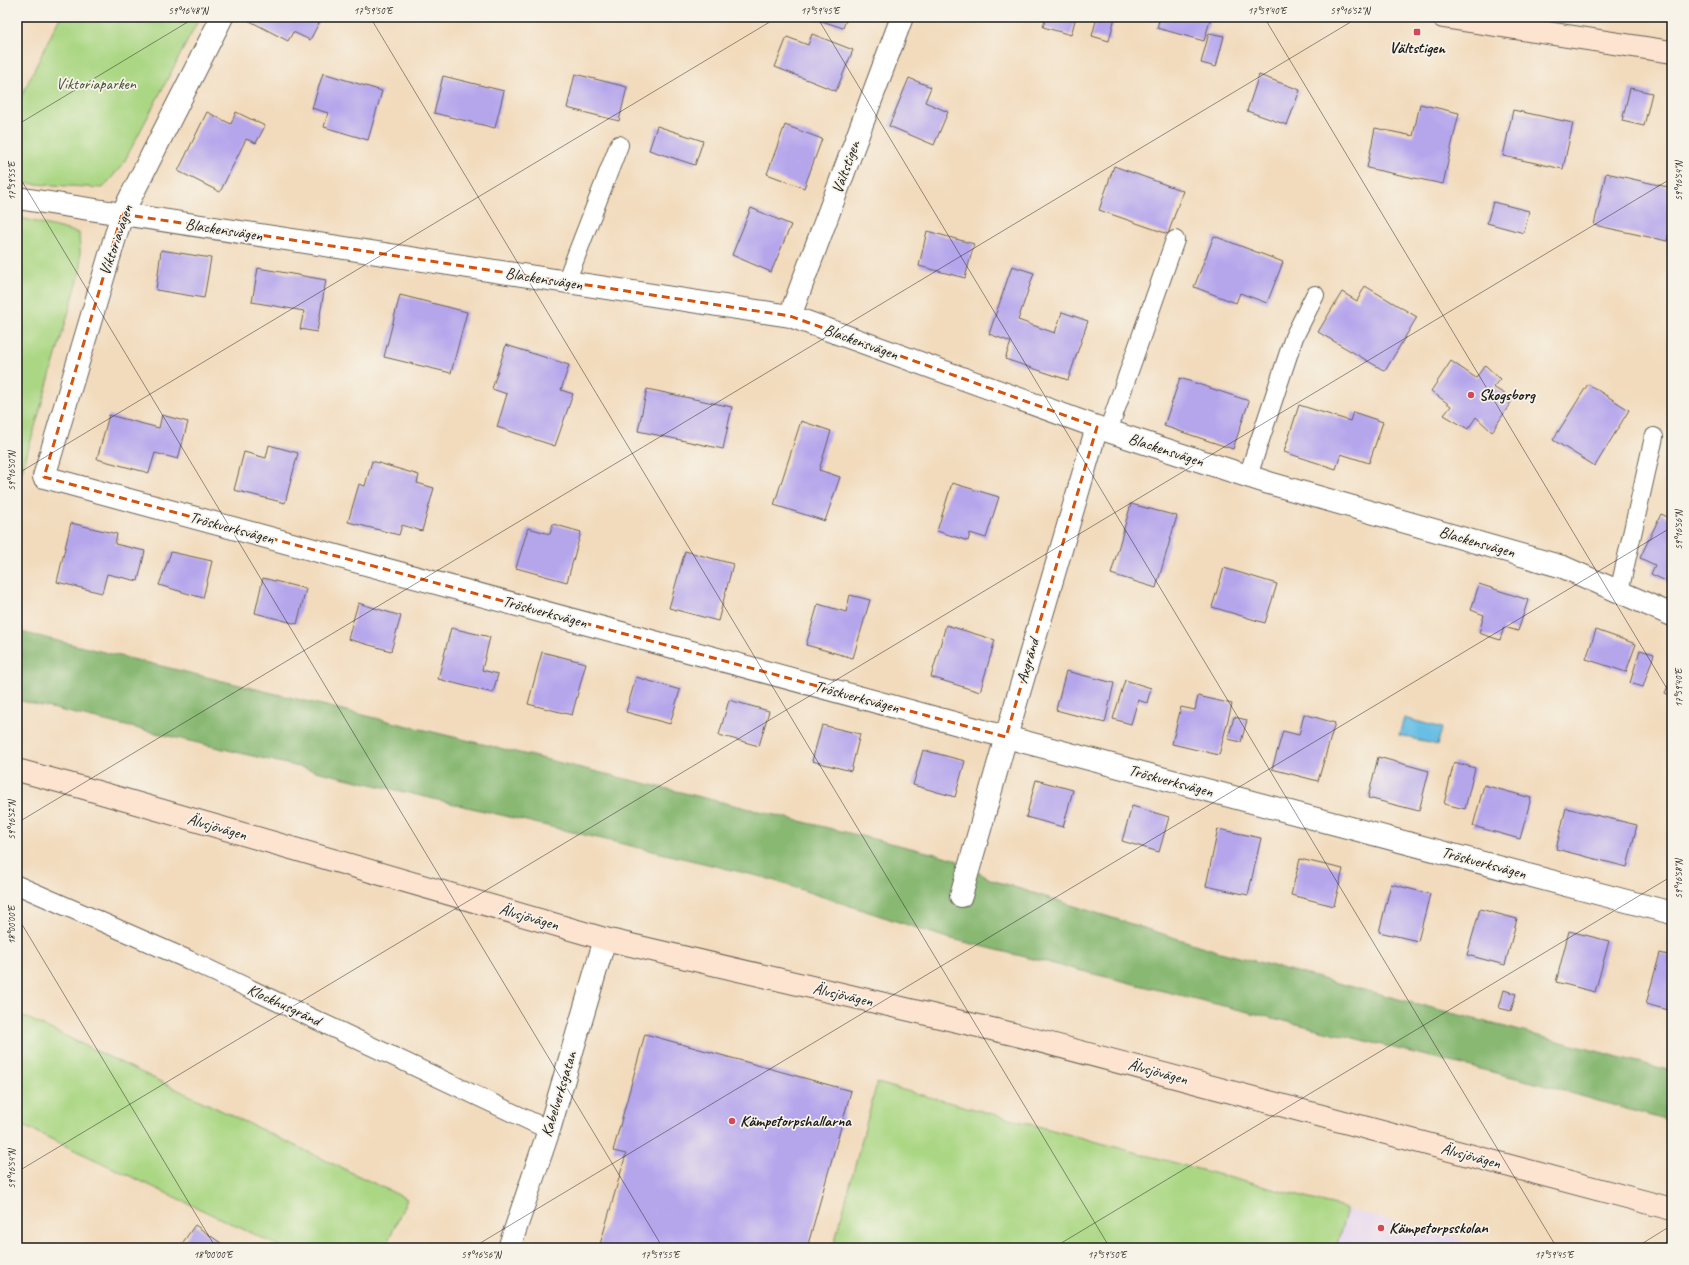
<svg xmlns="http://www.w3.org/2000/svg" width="1689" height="1265" viewBox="0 0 1689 1265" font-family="Caveat,sans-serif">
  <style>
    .built { fill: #e5d3f1 }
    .green { fill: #abd784; stroke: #647a50 }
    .forest { fill: #88b872; stroke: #526a47 }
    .water { fill: #67bee4; stroke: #426d80 }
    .building { fill: #b5a6ec }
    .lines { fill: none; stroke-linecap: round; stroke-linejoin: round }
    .lane-casing { stroke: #675f54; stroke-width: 20 }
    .street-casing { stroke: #675f54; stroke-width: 24 }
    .secondary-casing { stroke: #675f54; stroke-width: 24 }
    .lane { stroke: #fff; stroke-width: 18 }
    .street { stroke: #fff; stroke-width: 22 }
    .secondary { stroke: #fde4d1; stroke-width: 22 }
    .marked { fill: none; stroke: #d4530e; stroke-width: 3; stroke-dasharray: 8 5; stroke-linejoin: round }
    .ticks { fill: none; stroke: #1c1c1c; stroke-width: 1; stroke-opacity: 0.45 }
    .poi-dot { fill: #d1495b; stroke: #f7f3e8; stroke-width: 1.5 }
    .labels { text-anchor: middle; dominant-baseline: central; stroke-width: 3.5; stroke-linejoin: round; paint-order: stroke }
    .poi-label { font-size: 16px; font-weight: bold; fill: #1c1c1c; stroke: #f7f3e8; text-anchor: start }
    .park-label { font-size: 16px; fill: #47543b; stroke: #f7f3e8 }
    .street-label { font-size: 16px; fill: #1c1c1c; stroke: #f7f3e8 }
    .neatline { fill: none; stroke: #1c1c1c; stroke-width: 1.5 }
    .ticks-label { font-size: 10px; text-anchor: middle; fill: #1c1c1c }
  </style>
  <rect width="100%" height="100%" fill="#f7f3e8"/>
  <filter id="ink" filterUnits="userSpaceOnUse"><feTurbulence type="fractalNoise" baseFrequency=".025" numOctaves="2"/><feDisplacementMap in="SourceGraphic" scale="8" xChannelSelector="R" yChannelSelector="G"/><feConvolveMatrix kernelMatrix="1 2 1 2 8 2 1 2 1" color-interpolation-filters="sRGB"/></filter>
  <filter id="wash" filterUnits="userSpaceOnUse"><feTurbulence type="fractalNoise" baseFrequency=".012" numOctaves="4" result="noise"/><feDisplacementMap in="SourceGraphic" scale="16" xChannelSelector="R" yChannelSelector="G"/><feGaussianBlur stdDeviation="0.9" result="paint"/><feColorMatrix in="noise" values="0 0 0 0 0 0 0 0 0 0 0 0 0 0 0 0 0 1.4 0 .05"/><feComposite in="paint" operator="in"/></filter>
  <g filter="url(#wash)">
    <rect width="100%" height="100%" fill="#f2dbbd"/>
    <path class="built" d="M 1347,1209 L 1493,1248 L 1336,1248 Z"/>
    <path class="green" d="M 60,17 L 200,17 L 123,164 L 103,188 L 17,183 L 17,105 Z
      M 17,217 L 79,233 L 81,270 L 17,488 Z
      M 23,1016 L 407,1199 L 385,1248 L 283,1248 L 17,1123 L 17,1031 Z
      M 877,1083 L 1347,1209 L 1336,1248 L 833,1248 Z"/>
    <path class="forest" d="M 17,631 L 952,858 L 992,880 L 1220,952 L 1672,1071 L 1672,1122 L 1532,1082 L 944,937 L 766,878 L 17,700 Z"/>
    <path class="water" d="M 1404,718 L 1442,728 L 1437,745 L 1399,735 Z"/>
    <g id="blocks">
      <path class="building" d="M 250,17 L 322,17 L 310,40 L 293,32 L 288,41 L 248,20 Z
        M 810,17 L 847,17 L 843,28 Z
        M 1046,17 L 1076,17 L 1071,35 L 1043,27 Z
        M 1097,17 L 1115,17 L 1109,41 L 1092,36 Z
        M 1160,17 L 1211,17 L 1204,41 L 1157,28 Z
        M 1209,33 L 1224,36 L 1216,67 L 1201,63 Z
        M 812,34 L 853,50 L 836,91 L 775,67 L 787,37 L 808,45 Z
        M 323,73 L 382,91 L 368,140 L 324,127 L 328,113 L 312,108 Z
        M 575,74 L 627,87 L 619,121 L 567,108 Z
        M 1259,75 L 1300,90 L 1287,125 L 1247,111 Z
        M 443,76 L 504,91 L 495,128 L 434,113 Z
        M 909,78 L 931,87 L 925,102 L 948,112 L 934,145 L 889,126 Z
        M 1630,88 L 1652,93 L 1644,126 L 1622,121 Z
        M 1420,104 L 1459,113 L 1443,184 L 1367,168 L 1375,128 L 1413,136 Z
        M 1513,110 L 1573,123 L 1563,169 L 1503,156 Z
        M 207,112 L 231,124 L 236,112 L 265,126 L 256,143 L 246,139 L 220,192 L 178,171 Z
        M 785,125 L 822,139 L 804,188 L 767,174 Z
        M 657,126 L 703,141 L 695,165 L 649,150 Z
        M 1114,166 L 1183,191 L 1168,234 L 1099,210 Z
        M 1606,173 L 1672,188 L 1672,220 L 1667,241 L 1594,225 Z
        M 1493,202 L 1529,211 L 1524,233 L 1487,223 Z
        M 751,208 L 791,225 L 771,272 L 732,255 Z
        M 927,231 L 974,244 L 965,278 L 919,266 Z
        M 1214,236 L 1283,262 L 1267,303 L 1240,293 L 1236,303 L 1194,287 Z
        M 161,250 L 211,258 L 204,298 L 156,290 Z
        M 1012,266 L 1034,273 L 1018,320 L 1055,333 L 1062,312 L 1088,321 L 1068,380 L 1005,359 L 1011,342 L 989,334 Z
        M 258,268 L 326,280 L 317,332 L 300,329 L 304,311 L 252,302 Z
        M 1365,286 L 1417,317 L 1385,371 L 1318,332 L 1342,292 L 1357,301 Z
        M 400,295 L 467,312 L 451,373 L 384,357 Z
        M 506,345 L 569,365 L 561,390 L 573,394 L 555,446 L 497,427 L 507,394 L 492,389 Z
        M 1451,361 L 1476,378 L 1485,365 L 1500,379 L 1493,387 L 1513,399 L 1492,432 L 1476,417 L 1468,429 L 1444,415 L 1451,406 L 1431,391 Z
        M 1180,378 L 1249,401 L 1233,449 L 1164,426 Z
        M 1588,384 L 1629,410 L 1595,466 L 1553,440 Z
        M 647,389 L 732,407 L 723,449 L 638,431 Z
        M 1299,405 L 1350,421 L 1353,412 L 1383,422 L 1369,463 L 1341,454 L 1336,469 L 1284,452 Z
        M 109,415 L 159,428 L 162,415 L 188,422 L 178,459 L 155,453 L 149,473 L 97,459 Z
        M 801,421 L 831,431 L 819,470 L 840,477 L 825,521 L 774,505 Z
        M 269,445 L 298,453 L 285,503 L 234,490 L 244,452 L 266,458 Z
        M 372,461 L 419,475 L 417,483 L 434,488 L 422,531 L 402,525 L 399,535 L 348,522 L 359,484 L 365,486 Z
        M 952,483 L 999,497 L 986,538 L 970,533 L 968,541 L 937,531 Z
        M 1131,504 L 1177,516 L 1156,588 L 1111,574 Z
        M 1661,514 L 1672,519 L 1672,584 L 1651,574 L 1655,565 L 1640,558 Z
        M 71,523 L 117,534 L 115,544 L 145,551 L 138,581 L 107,574 L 102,593 L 57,582 Z
        M 553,524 L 581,532 L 567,582 L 516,568 L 528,528 L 550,534 Z
        M 685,551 L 733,564 L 718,621 L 669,608 Z
        M 171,552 L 212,561 L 203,598 L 159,585 Z
        M 1224,568 L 1277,584 L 1265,623 L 1212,607 Z
        M 263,578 L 306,589 L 297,624 L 255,613 Z
        M 1479,584 L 1528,600 L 1518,631 L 1504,627 L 1500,640 L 1479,633 L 1484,615 L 1471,610 Z
        M 850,595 L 870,600 L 853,658 L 806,645 L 818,604 L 846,612 Z
        M 358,603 L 401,616 L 391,651 L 348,639 Z
        M 946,625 L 995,640 L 980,692 L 931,677 Z
        M 451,628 L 490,637 L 482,670 L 498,674 L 493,693 L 438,679 Z
        M 1596,630 L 1636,644 L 1626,672 L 1586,659 Z
        M 1640,650 L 1654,654 L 1643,687 L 1630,683 Z
        M 542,652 L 586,663 L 572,715 L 528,704 Z
        M 1066,671 L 1114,683 L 1105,723 L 1056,710 Z
        M 636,677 L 680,690 L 670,724 L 626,712 Z
        M 1672,678 L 1672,696 L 1665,693 Z
        M 1125,680 L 1151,688 L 1147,703 L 1138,700 L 1131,724 L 1113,719 Z
        M 1198,696 L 1232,704 L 1219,755 L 1172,744 L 1181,707 L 1195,710 Z
        M 729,700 L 769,711 L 759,746 L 719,735 Z
        M 1304,714 L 1335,723 L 1318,781 L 1272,769 L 1283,731 L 1299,735 Z
        M 1234,717 L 1247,720 L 1241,742 L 1228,739 Z
        M 822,725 L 860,734 L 851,771 L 812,761 Z
        M 923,750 L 965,761 L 955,797 L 913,785 Z
        M 1378,757 L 1429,771 L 1419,811 L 1368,798 Z
        M 1454,762 L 1475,768 L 1465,809 L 1444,804 Z
        M 1036,780 L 1073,790 L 1063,827 L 1026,817 Z
        M 1484,785 L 1531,798 L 1520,839 L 1473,826 Z
        M 1132,806 L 1169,817 L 1159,852 L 1122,841 Z
        M 1566,808 L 1637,825 L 1627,867 L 1556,849 Z
        M 1218,829 L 1261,838 L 1248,895 L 1206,886 Z
        M 1300,859 L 1343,869 L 1334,906 L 1291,895 Z
        M 1391,884 L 1430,894 L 1418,941 L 1379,932 Z
        M 1480,909 L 1517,919 L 1505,965 L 1467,955 Z
        M 1569,931 L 1609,941 L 1595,992 L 1556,982 Z
        M 1660,953 L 1672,956 L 1672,1011 L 1646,1004 Z
        M 1504,990 L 1516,994 L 1511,1011 L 1499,1008 Z
        M 645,1034 L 851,1091 L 807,1248 L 599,1248 L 626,1154 L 613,1151 Z
        M 195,1225 L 228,1248 L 179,1248 Z"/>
    </g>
  </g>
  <g filter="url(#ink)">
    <use href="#blocks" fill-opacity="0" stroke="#675f54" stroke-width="1"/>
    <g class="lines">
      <g class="lane-casing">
        <path id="lane" d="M 566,282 L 619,145
          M 1108,431 L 1175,240
          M 1248,476 L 1294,337 L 1315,295
          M 1619,592 L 1654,437
          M 17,885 L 189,960 L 549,1130"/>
      </g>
      <g class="street-casing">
        <path id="street" d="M 222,17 L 122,214 L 44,477 L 1006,737 L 1672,913
          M 17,198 L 790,316 L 1108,431 L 1269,483 L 1563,567 L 1672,615
          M 790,316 L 902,17
          M 961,896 L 1006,737 L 1097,427
          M 509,1248 L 549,1130 L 605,939"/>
      </g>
      <g class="secondary-casing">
        <path id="secondary" d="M 1443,17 L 1672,52
          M 17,770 L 84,788 L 605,939 L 1013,1034 L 1672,1209"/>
      </g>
      <use href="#lane" class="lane"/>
      <use href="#street" class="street"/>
      <use href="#secondary" class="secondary"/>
    </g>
  </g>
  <path class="marked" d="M 122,214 L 790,316 L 1097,427 L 1006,737 L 44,477 Z"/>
  <path class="ticks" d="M 370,17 L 1110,1248M 817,17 L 1557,1248M 1264,17 L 1672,697M 17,125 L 196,17M 17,173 L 663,1248M 17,474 L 778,17M 17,823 L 1359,17M 17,916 L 216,1248M 17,1172 L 1672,178M 472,1248 L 1672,527M 1053,1248 L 1672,876M 1635,1248 L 1672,1225"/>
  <g class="poi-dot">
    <rect x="1413" y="28" width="8" height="8" rx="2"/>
    <circle cx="1471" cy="395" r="4"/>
    <circle cx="732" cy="1121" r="4"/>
    <circle cx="1381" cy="1228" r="4"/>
  </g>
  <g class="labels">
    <g class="poi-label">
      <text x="1417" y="48" text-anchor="middle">Vältstigen</text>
      <text x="1479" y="395">Skogsborg</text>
      <text x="740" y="1121">Kämpetorpshallarna</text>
      <text x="1389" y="1228">Kämpetorpsskolan</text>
    </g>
    <g class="park-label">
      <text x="96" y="84">Viktoriaparken</text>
    </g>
    <g class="street-label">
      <text transform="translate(846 167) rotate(-70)">Vältstigen</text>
      <text transform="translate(224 230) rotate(9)">Blackensvägen</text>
      <text transform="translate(116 240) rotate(-71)">Viktoriavägen</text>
      <text transform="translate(544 279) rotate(9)">Blackensvägen</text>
      <text transform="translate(861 342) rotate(20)">Blackensvägen</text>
      <text transform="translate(1166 450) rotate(18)">Blackensvägen</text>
      <text transform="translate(232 528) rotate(15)">Tröskverksvägen</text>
      <text transform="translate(1477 542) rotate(16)">Blackensvägen</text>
      <text transform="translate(545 612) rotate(15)">Tröskverksvägen</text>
      <text transform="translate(1028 661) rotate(-74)">Axgränd</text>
      <text transform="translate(857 697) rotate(15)">Tröskverksvägen</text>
      <text transform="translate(1171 781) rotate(15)">Tröskverksvägen</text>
      <text transform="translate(217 827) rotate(16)">Älvsjövägen</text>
      <text transform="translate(1484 863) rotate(15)">Tröskverksvägen</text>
      <text transform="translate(529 917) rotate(16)">Älvsjövägen</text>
      <text transform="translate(843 995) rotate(13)">Älvsjövägen</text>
      <text transform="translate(284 1005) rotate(25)">Klockhusgränd</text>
      <text transform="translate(1158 1072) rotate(15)">Älvsjövägen</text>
      <text transform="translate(559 1094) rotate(-73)">Kabelverksgatan</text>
      <text transform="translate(1471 1156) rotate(15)">Älvsjövägen</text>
    </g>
  </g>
  <rect width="1689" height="1265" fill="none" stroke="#f7f3e8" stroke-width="44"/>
  <rect x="22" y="22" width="1645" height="1221" class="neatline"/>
  <g class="ticks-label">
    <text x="188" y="14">59°16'48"N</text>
    <text x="373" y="14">17°59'50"E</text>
    <text x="820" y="14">17°59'45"E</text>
    <text x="1267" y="14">17°59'40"E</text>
    <text x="1350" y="14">59°16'52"N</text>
    <text transform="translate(1678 181) rotate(-90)" y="4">59°16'54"N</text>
    <text transform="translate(11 181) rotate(-90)" y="4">17°59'55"E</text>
    <text transform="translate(11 471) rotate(-90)" y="4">59°16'50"N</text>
    <text transform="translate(1678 530) rotate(-90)" y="4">59°16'56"N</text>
    <text transform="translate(1678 688) rotate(-90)" y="4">17°59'40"E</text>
    <text transform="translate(11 820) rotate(-90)" y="4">59°16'52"N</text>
    <text transform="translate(1678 879) rotate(-90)" y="4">59°16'58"N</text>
    <text transform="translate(11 925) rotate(-90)" y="4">18°00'00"E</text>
    <text transform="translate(11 1169) rotate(-90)" y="4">59°16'54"N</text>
    <text x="213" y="1258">18°00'00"E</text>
    <text x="481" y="1258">59°16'56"N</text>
    <text x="660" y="1258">17°59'55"E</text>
    <text x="1107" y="1258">17°59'50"E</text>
    <text x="1554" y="1258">17°59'45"E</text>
  </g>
</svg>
